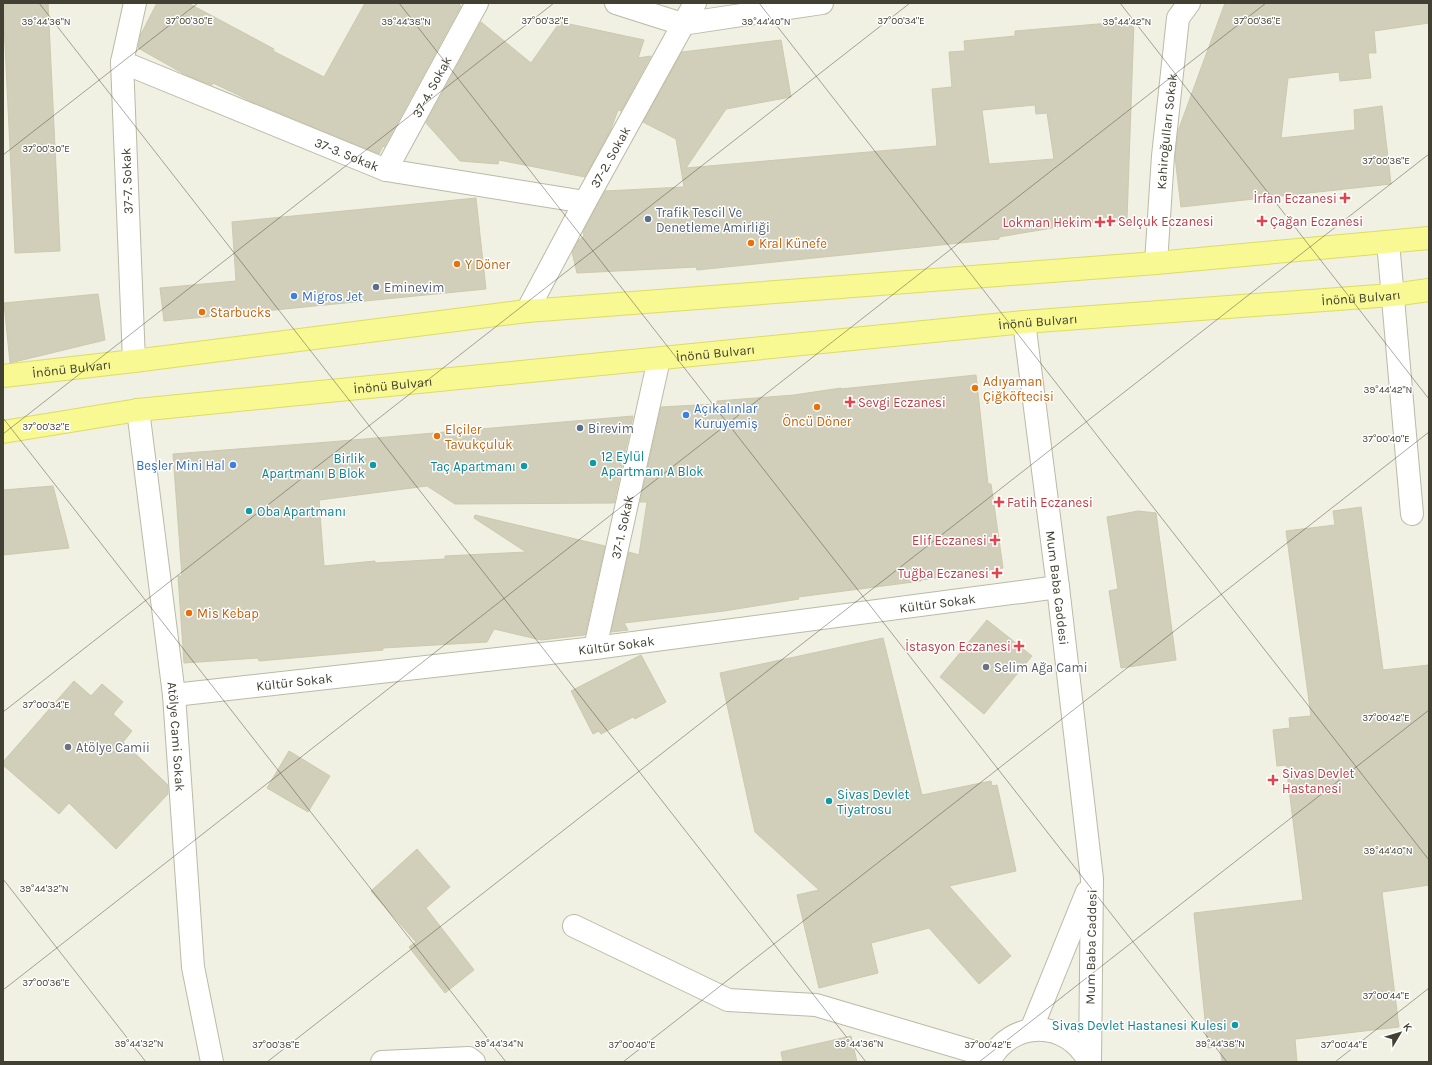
<svg xmlns="http://www.w3.org/2000/svg" width="1432" height="1065" viewBox="0 0 1432 1065" font-family="Karla,sans-serif">
  <style>
    .building { fill: #d1cfb9; stroke: #ccc9ac; fill-rule: evenodd }
    .lines { fill: none; stroke-linecap: round; stroke-linejoin: round }
    .minor-casing { stroke: #bbbaa6; stroke-width: 24 }
    .primary-casing { stroke: #dddc64; stroke-width: 24 }
    .minor { stroke: #fff; stroke-width: 22 }
    .primary { stroke: #f9f993; stroke-width: 22 }
    .ticks { fill: none; stroke: #424033; stroke-width: 1; stroke-opacity: 0.45 }
    .health-dot { fill: #e0444e; stroke: #fff; stroke-width: 1.5 }
    .service-dot { fill: #5c6f8a; stroke: #fff; stroke-width: 1.5 }
    .food-dot { fill: #e8710a; stroke: #fff; stroke-width: 1.5 }
    .shop-dot { fill: #3f7fe0; stroke: #fff; stroke-width: 1.5 }
    .culture-dot { fill: #0f9aa8; stroke: #fff; stroke-width: 1.5 }
    .worship-dot { fill: #6b7280; stroke: #fff; stroke-width: 1.5 }
    .labels { text-anchor: middle; dominant-baseline: central; stroke-width: 3; stroke-linejoin: round; paint-order: stroke }
    .street-label { font-size: 13px; fill: #424033; stroke: #fff }
    .health-label { font-size: 13px; fill: #be3a42; stroke: #fff; text-anchor: end }
    .service-label { font-size: 13px; fill: #4e5e75; stroke: #fff; text-anchor: start }
    .food-label { font-size: 13px; fill: #c56008; stroke: #fff; text-anchor: start }
    .shop-label { font-size: 13px; fill: #366cbe; stroke: #fff; text-anchor: start }
    .culture-label { font-size: 13px; fill: #0d838f; stroke: #fff; text-anchor: start }
    .worship-label { font-size: 13px; fill: #5b616d; stroke: #fff; text-anchor: start }
    .ticks-label { font-size: 10px; text-anchor: middle; fill: #424033; stroke: #fff; stroke-width: 3; stroke-linejoin: round; paint-order: stroke }
  </style>
  <rect width="100%" height="100%" fill="#f0f0e3"/>
  <path class="building" d="M 3,3 L 48,3 L 60,251 L 15,253 Z
    M 157,3 L 188,3 L 274,49 L 273,51 L 324,77 L 365,3 L 458,3 L 461,6 L 384,147 L 383,146 L 379,154 L 255,103 L 213,83 L 212,85 L 186,75 L 138,48 L 141,34 Z
    M 1225,3 L 1429,3 L 1429,23 L 1374,31 L 1376,53 L 1368,53 L 1371,78 L 1340,81 L 1339,72 L 1288,78 L 1281,138 L 1355,130 L 1354,110 L 1382,106 L 1391,184 L 1181,207 L 1175,157 L 1178,131 Z
    M 1134,21 L 1127,219 L 1064,226 L 999,237 L 999,239 L 697,270 L 696,267 L 577,273 L 572,252 L 578,241 L 584,236 L 583,232 L 605,191 L 684,187 L 676,139 L 643,122 L 682,52 L 781,40 L 791,97 L 726,109 L 686,168 L 937,146 L 932,89 L 952,87 L 949,52 L 965,51 L 964,41 L 1015,36 L 1015,31 ZM 1035,105 L 1036,114 L 1047,113 L 1054,159 L 989,164 L 982,110 Z
    M 481,22 L 531,63 L 560,22 L 644,40 L 638,58 L 651,56 L 621,111 L 618,110 L 611,129 L 585,177 L 499,160 L 498,164 L 460,161 L 426,123 Z
    M 476,198 L 486,289 L 164,321 L 160,288 L 236,281 L 232,222 Z
    M 98,294 L 105,340 L 10,363 L 4,303 Z
    M 976,375 L 988,484 L 991,484 L 1003,568 L 921,580 L 921,581 L 798,597 L 799,599 L 724,611 L 624,623 L 628,630 L 611,632 L 629,552 L 639,555 L 647,502 L 640,502 L 661,407 L 717,404 L 717,401 L 794,395 L 841,388 L 841,389 Z
    M 633,416 L 614,503 L 455,504 L 427,486 L 319,500 L 324,566 L 375,561 L 375,563 L 445,559 L 445,556 L 526,552 L 474,518 L 475,515 L 605,546 L 585,635 L 541,640 L 494,629 L 487,642 L 383,648 L 383,650 L 259,661 L 258,658 L 184,663 L 178,576 L 182,576 L 173,454 L 329,442 Z
    M 53,486 L 69,548 L 3,555 L 3,490 Z
    M 1361,507 L 1383,670 L 1429,665 L 1429,885 L 1382,892 L 1399,1027 L 1295,1039 L 1297,1062 L 1222,1062 L 1220,1046 L 1208,1048 L 1194,913 L 1303,900 L 1286,765 L 1277,766 L 1273,730 L 1290,728 L 1289,718 L 1311,716 L 1286,531 L 1335,525 L 1333,511 Z
    M 1138,511 L 1156,513 L 1176,660 L 1121,668 L 1109,591 L 1118,589 L 1107,517 Z
    M 987,620 L 1032,656 L 984,714 L 940,677 Z
    M 883,638 L 922,795 L 991,781 L 992,786 L 997,785 L 1016,871 L 949,886 L 1011,956 L 979,984 L 929,928 L 871,943 L 878,973 L 819,988 L 797,895 L 819,890 L 755,832 L 720,673 Z
    M 641,655 L 666,702 L 635,719 L 633,717 L 601,734 L 599,731 L 593,734 L 571,691 Z
    M 74,681 L 91,696 L 102,684 L 123,702 L 113,714 L 132,731 L 123,742 L 168,785 L 168,794 L 116,849 L 69,803 L 59,814 L 3,765 L 3,762 Z
    M 289,751 L 330,776 L 308,812 L 267,788 Z
    M 417,849 L 450,887 L 426,908 L 474,970 L 445,993 L 409,947 L 416,942 L 371,891 Z
    M 851,1036 L 857,1062 L 783,1062 L 781,1052 Z"/>
  <g class="lines">
    <g class="minor-casing">
      <g id="minor">
        <path d="M 616,3 L 682,24 L 822,3"/>
        <path id="s1" d="M 122,62 L 386,170 L 585,202"/>
        <path id="s2" d="M 386,170 L 477,3"/>
        <path d="M 1388,242 L 1412,514"/>
        <path id="s3" d="M 1156,263 L 1163,156 L 1178,18 L 1189,3"/>
        <path id="s4" d="M 527,311 L 585,202 L 695,3"/>
        <path id="s5" d="M 1024,322 L 1058,587 L 1092,879 L 1090,1062"/>
        <path d="M 134,361 L 122,62 L 135,3"/>
        <path id="s6" d="M 138,410 L 174,695 L 193,967 L 212,1062"/>
        <path id="s7" d="M 595,648 L 659,359"/>
        <path id="s8" d="M 174,695 L 595,648 L 1058,587"/>
        <path d="M 574,926 L 728,1000 L 816,1005 L 992,1057"/>
        <path d="M 1031,1030 L 1087,892"/>
        <path d="M 382,1062 L 469,1058 L 474,1062"/>
        <path d="M 989,1062 C 1010,1019 1068,1019 1089,1062"/>
      </g>
    </g>
    <g class="primary-casing">
      <g id="primary">
        <path id="s9" d="M 3,376 L 134,361 L 527,311 L 1156,263 L 1429,238"/>
        <path id="s10" d="M 3,432 L 138,410 L 1024,322 L 1392,295 L 1429,290"/>
      </g>
    </g>
    <use href="#minor" class="minor"/>
    <use href="#primary" class="primary"/>
  </g>
  <path class="ticks" d="M 39,3 L 866,1062M 399,3 L 1227,1062M 759,3 L 1429,860M 1120,3 L 1429,399M 3,155 L 198,3M 3,418 L 506,1062M 3,434 L 554,3M 3,712 L 910,3M 3,879 L 146,1062M 3,990 L 1266,3M 267,1062 L 1429,154M 623,1062 L 1429,432M 979,1062 L 1429,710M 1335,1062 L 1429,988"/>
  <g class="health-dot">
    <path d="M1343 192h4v4h4v4h-4v4h-4v-4h-4v-4h4z"/>
    <path d="M1108 215h4v4h4v4h-4v4h-4v-4h-4v-4h4z"/>
    <path d="M1260 215h4v4h4v4h-4v4h-4v-4h-4v-4h4z"/>
    <path d="M1098 216h4v4h4v4h-4v4h-4v-4h-4v-4h4z"/>
    <path d="M848 396h4v4h4v4h-4v4h-4v-4h-4v-4h4z"/>
    <path d="M997 496h4v4h4v4h-4v4h-4v-4h-4v-4h4z"/>
    <path d="M993 534h4v4h4v4h-4v4h-4v-4h-4v-4h4z"/>
    <path d="M995 567h4v4h4v4h-4v4h-4v-4h-4v-4h4z"/>
    <path d="M1017 640h4v4h4v4h-4v4h-4v-4h-4v-4h4z"/>
    <path d="M1271 774h4v4h4v4h-4v4h-4v-4h-4v-4h4z"/>
  </g>
  <g class="service-dot">
    <circle cx="648" cy="219" r="4"/>
    <circle cx="376" cy="287" r="4"/>
    <circle cx="580" cy="428" r="4"/>
  </g>
  <g class="food-dot">
    <circle cx="751" cy="243" r="4"/>
    <circle cx="457" cy="264" r="4"/>
    <circle cx="202" cy="312" r="4"/>
    <circle cx="975" cy="388" r="4"/>
    <circle cx="817" cy="407" r="4"/>
    <circle cx="437" cy="436" r="4"/>
    <circle cx="189" cy="613" r="4"/>
  </g>
  <g class="shop-dot">
    <circle cx="294" cy="296" r="4"/>
    <circle cx="686" cy="415" r="4"/>
    <circle cx="233" cy="465" r="4"/>
  </g>
  <g class="culture-dot">
    <circle cx="593" cy="463" r="4"/>
    <circle cx="373" cy="465" r="4"/>
    <circle cx="524" cy="466" r="4"/>
    <circle cx="249" cy="511" r="4"/>
    <circle cx="829" cy="801" r="4"/>
    <circle cx="1235" cy="1025" r="4"/>
  </g>
  <g class="worship-dot">
    <circle cx="986" cy="667" r="4"/>
    <circle cx="68" cy="747" r="4"/>
  </g>
  <g class="labels">
    <g class="street-label">
      <text stroke="none"><textPath href="#s2" startOffset="95">37-4. Sokak</textPath></text>
      <text stroke="none"><textPath href="#s3" startOffset="132">Kahiroğulları Sokak</textPath></text>
      <text stroke="none"><textPath href="#s1" startOffset="243">37-3. Sokak</textPath></text>
      <text stroke="none"><textPath href="#s4" startOffset="175">37-2. Sokak</textPath></text>
      <text transform="translate(127 181) rotate(-92)">37-7. Sokak</text>
      <text stroke="none"><textPath href="#s10" startOffset="1365">İnönü Bulvarı</textPath></text>
      <text stroke="none"><textPath href="#s10" startOffset="1041">İnönü Bulvarı</textPath></text>
      <text stroke="none"><textPath href="#s10" startOffset="717">İnönü Bulvarı</textPath></text>
      <text stroke="none"><textPath href="#s9" startOffset="69">İnönü Bulvarı</textPath></text>
      <text stroke="none"><textPath href="#s10" startOffset="393">İnönü Bulvarı</textPath></text>
      <text stroke="none"><textPath href="#s7" startOffset="124">37-1. Sokak</textPath></text>
      <text stroke="none"><textPath href="#s5" startOffset="268">Mum Baba Caddesi</textPath></text>
      <text stroke="none"><textPath href="#s8" startOffset="769">Kültür Sokak</textPath></text>
      <text stroke="none"><textPath href="#s8" startOffset="445">Kültür Sokak</textPath></text>
      <text stroke="none"><textPath href="#s8" startOffset="121">Kültür Sokak</textPath></text>
      <text stroke="none"><textPath href="#s6" startOffset="329">Atölye Cami Sokak</textPath></text>
      <text transform="translate(1091 947) rotate(-89)">Mum Baba Caddesi</text>
    </g>
    <g class="health-label">
      <text x="1337" y="198">İrfan Eczanesi</text>
      <text x="1118" y="221" text-anchor="start">Selçuk Eczanesi</text>
      <text x="1270" y="221" text-anchor="start">Çağan Eczanesi</text>
      <text x="1092" y="222">Lokman Hekim</text>
      <text x="858" y="402" text-anchor="start">Sevgi Eczanesi</text>
      <text x="1007" y="502" text-anchor="start">Fatih Eczanesi</text>
      <text x="987" y="540">Elif Eczanesi</text>
      <text x="989" y="573">Tuğba Eczanesi</text>
      <text x="1011" y="646">İstasyon Eczanesi</text>
      <text x="1282" y="773" text-anchor="start">Sivas Devlet<tspan x="1282" dy="15">Hastanesi</tspan></text>
    </g>
    <g class="service-label">
      <text x="656" y="212">Trafik Tescil Ve<tspan x="656" dy="15">Denetleme Amirliği</tspan></text>
      <text x="384" y="287">Eminevim</text>
      <text x="588" y="428">Birevim</text>
    </g>
    <g class="food-label">
      <text x="759" y="243">Kral Künefe</text>
      <text x="465" y="264">Y Döner</text>
      <text x="210" y="312">Starbucks</text>
      <text x="983" y="381">Adıyaman<tspan x="983" dy="15">Çiğköftecisi</tspan></text>
      <text x="817" y="421" text-anchor="middle">Öncü Döner</text>
      <text x="445" y="429">Elçiler<tspan x="445" dy="15">Tavukçuluk</tspan></text>
      <text x="197" y="613">Mis Kebap</text>
    </g>
    <g class="shop-label">
      <text x="302" y="296">Migros Jet</text>
      <text x="694" y="408">Açıkalınlar<tspan x="694" dy="15">Kuruyemiş</tspan></text>
      <text x="225" y="465" text-anchor="end">Beşler Mini Hal</text>
    </g>
    <g class="culture-label">
      <text x="601" y="456">12 Eylül<tspan x="601" dy="15">Apartmanı A Blok</tspan></text>
      <text x="365" y="458" text-anchor="end">Birlik<tspan x="365" dy="15">Apartmanı B Blok</tspan></text>
      <text x="516" y="466" text-anchor="end">Taç Apartmanı</text>
      <text x="257" y="511">Oba Apartmanı</text>
      <text x="837" y="794">Sivas Devlet<tspan x="837" dy="15">Tiyatrosu</tspan></text>
      <text x="1227" y="1025" text-anchor="end">Sivas Devlet Hastanesi Kulesi</text>
    </g>
    <g class="worship-label">
      <text x="994" y="667">Selim Ağa Cami</text>
      <text x="76" y="747">Atölye Camii</text>
    </g>
  </g>
  <g class="ticks-label">
    <text x="189" y="24">37°00'30"E</text>
    <text x="545" y="24">37°00'32"E</text>
    <text x="901" y="24">37°00'34"E</text>
    <text x="1257" y="24">37°00'36"E</text>
    <text x="1127" y="25">39°44'42"N</text>
    <text x="46" y="25">39°44'36"N</text>
    <text x="406" y="25">39°44'38"N</text>
    <text x="766" y="25">39°44'40"N</text>
    <text x="46" y="152">37°00'30"E</text>
    <text x="1386" y="164">37°00'38"E</text>
    <text x="1388" y="393">39°44'42"N</text>
    <text x="46" y="430">37°00'32"E</text>
    <text x="1386" y="442">37°00'40"E</text>
    <text x="46" y="708">37°00'34"E</text>
    <text x="1386" y="721">37°00'42"E</text>
    <text x="1388" y="854">39°44'40"N</text>
    <text x="44" y="892">39°44'32"N</text>
    <text x="46" y="986">37°00'36"E</text>
    <text x="1386" y="999">37°00'44"E</text>
    <text x="139" y="1047">39°44'32"N</text>
    <text x="499" y="1047">39°44'34"N</text>
    <text x="859" y="1047">39°44'36"N</text>
    <text x="1220" y="1047">39°44'38"N</text>
    <text x="276" y="1048">37°00'38"E</text>
    <text x="632" y="1048">37°00'40"E</text>
    <text x="988" y="1048">37°00'42"E</text>
    <text x="1344" y="1048">37°00'44"E</text>
  </g>
  <rect width="1432" height="1065" fill="none" stroke="#424033" stroke-width="8"/>
  <g transform="translate(1400 1033) rotate(52)" stroke="#ffffff" stroke-width="3" paint-order="stroke">
  <path d="M0-3L7 15L0 10L-7 15Z" fill="#424033"/>
  <text y="-6" font-size="11" font-weight="bold" text-anchor="middle" fill="#424033">K</text>
  </g>
</svg>
